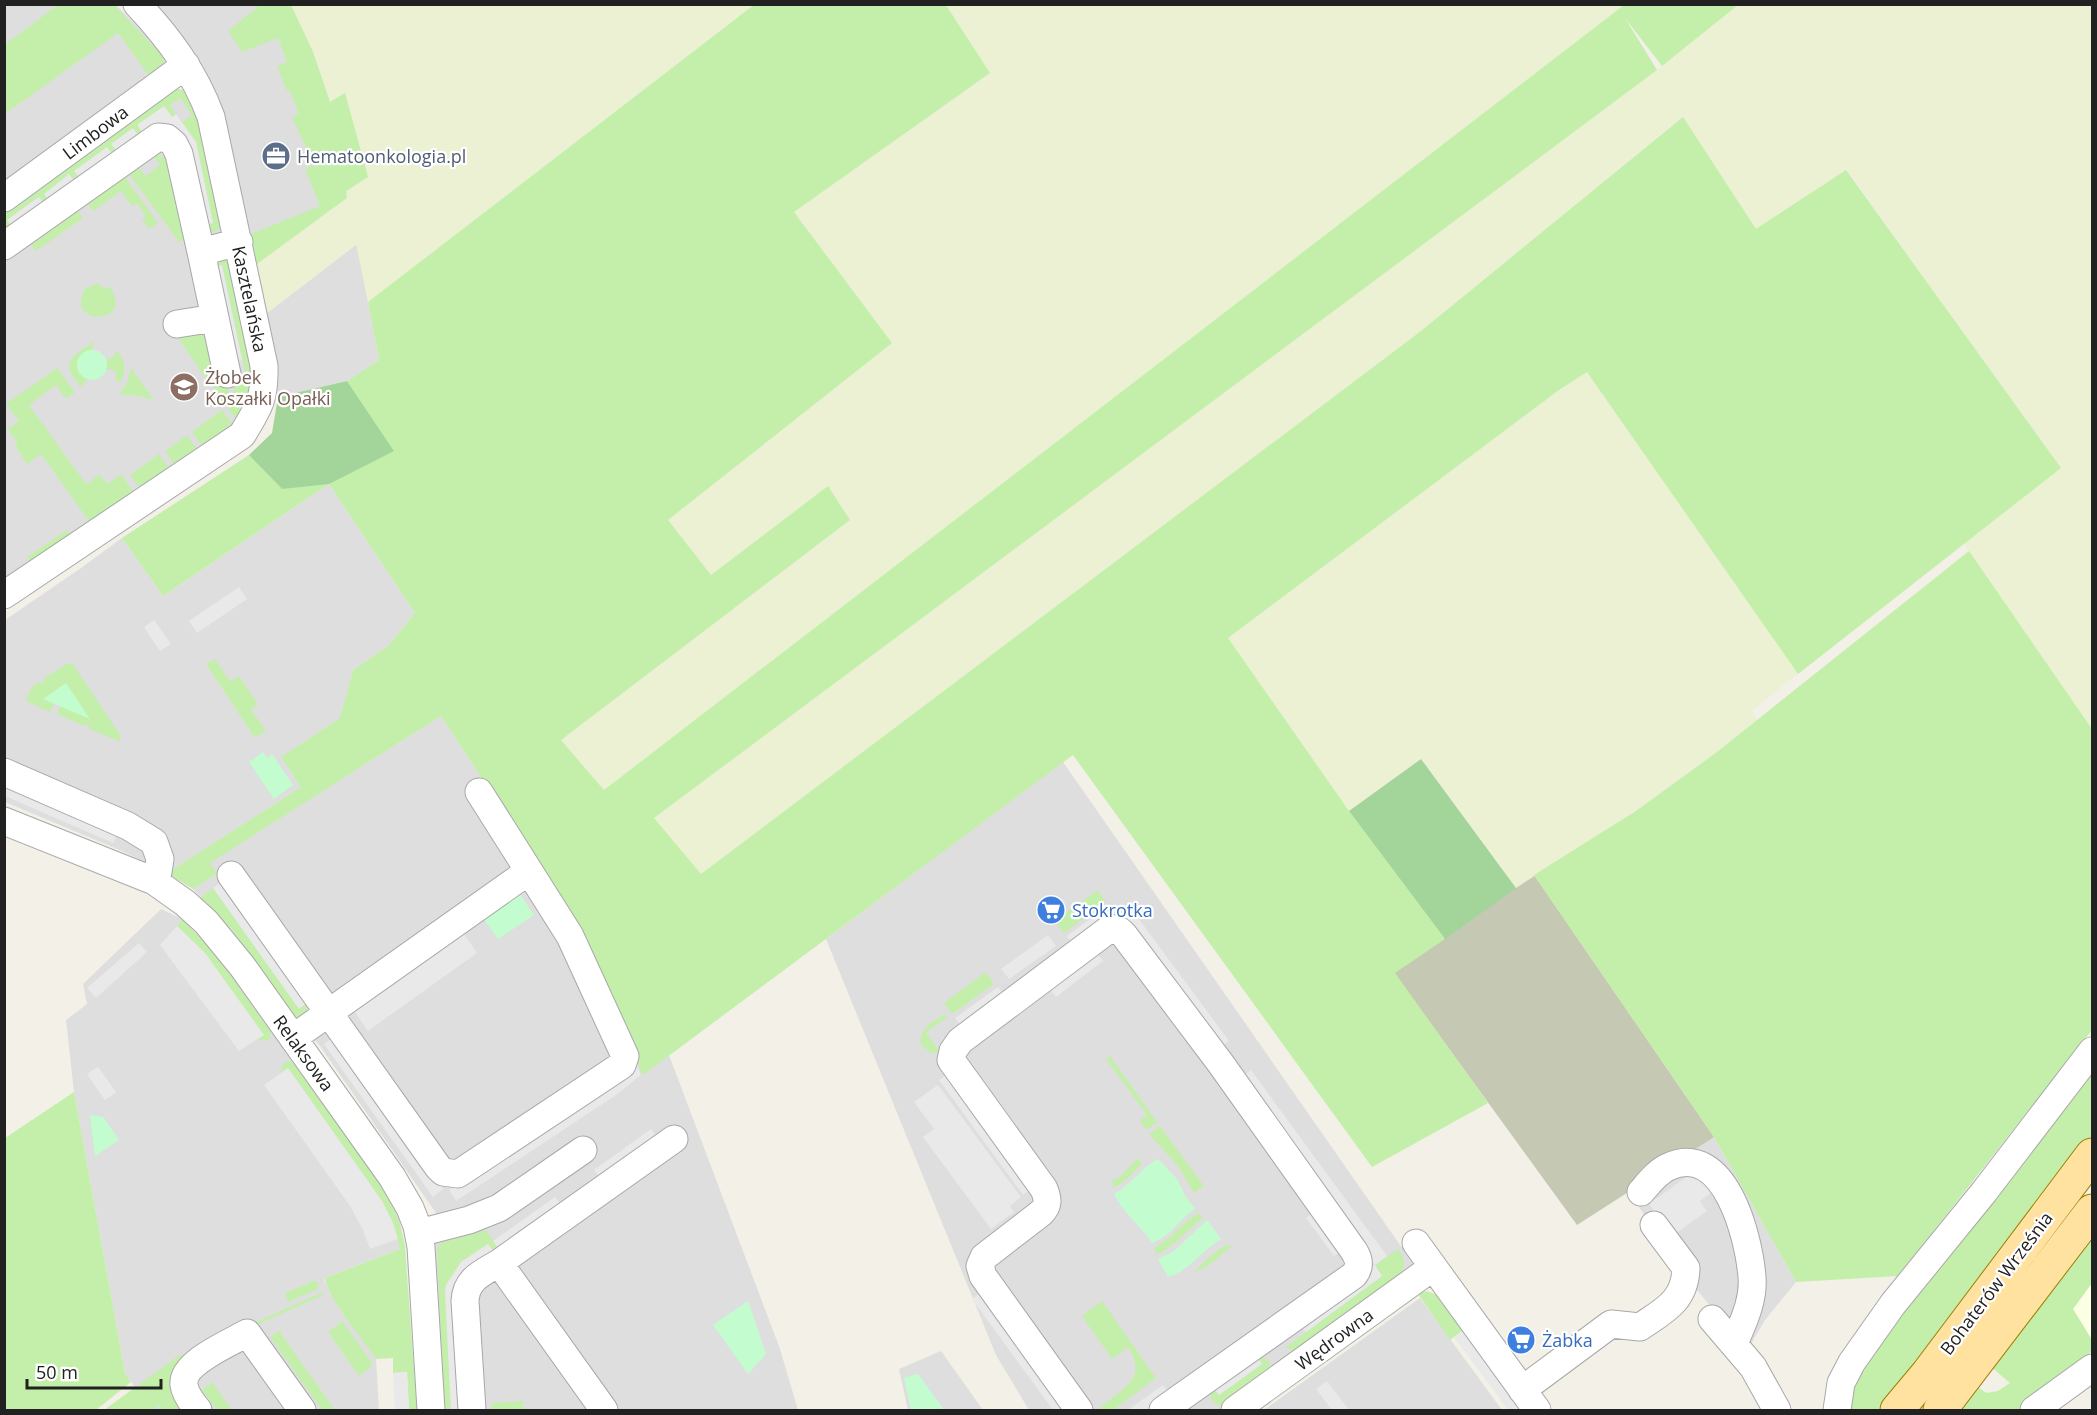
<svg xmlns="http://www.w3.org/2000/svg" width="2097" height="1415" font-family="'Open Sans',sans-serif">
	<rect width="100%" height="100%" fill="#f2f0e7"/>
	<path fill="#dfdede" d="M5,5H116L164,53L166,59L164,65L5,182Z
		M152,5H291L313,52L330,102L345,93L368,177L257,264L219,101Z
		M177,89L184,90L201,126L251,367L250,387L233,425L4,581V213Z
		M357,244L379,360L347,381L278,397L276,362L266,314Z
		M329,484L415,613L388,646L353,670L341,718L282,757L302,787L167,873L122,851L5,802V620L81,568L122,538L163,596Z
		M441,716L577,924L669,1055L780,1349L798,1410H441L433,1247L436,1213L320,1046L295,1017L232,930L193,889L216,874L209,863Z
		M1063,762L1414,1265L1223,1410H1029L996,1355L826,939Z
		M161,909L182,919L214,952L295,1065L399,1218L405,1247L325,1278L324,1280L330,1293L376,1359L379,1410H151L125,1373L74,1092L66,1020L87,1004L83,984Z
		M1714,1137L1796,1282L1765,1320L1747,1351L1680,1269L1625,1186Z
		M1420,1298L1502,1410H1264Z
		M941,1351L983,1410H908L899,1369Z"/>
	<path fill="#fbffe3" d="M2092,1283V1340L2073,1309Z"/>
	<path fill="#c5c8b2" d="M1534,875L1714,1137L1577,1225L1394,973Z"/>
	<path fill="#ebf1d2" d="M291,5H753L368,302L356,244L266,314L257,264L347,198L346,191L368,177L345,93L330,102L313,52Z
		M946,5H1624L604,790L561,740L850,520L827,487L711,575L667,520L892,343L794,212L990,73Z
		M1738,5H2092V729L1964,544L2061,468L1847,170L1756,230L1682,117L1421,331L701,874L654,818L1657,70Z
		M1587,371L1798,674L1751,711L1757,720L1717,752L1636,811L1516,888L1421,759L1349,811L1228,638L1559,390Z"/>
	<path fill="#c3efaa" d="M755,4L946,5L990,73L794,212L892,343L668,520L711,575L828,486L850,520L561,740L604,790L1624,5H1738L1662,66L1625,18L1657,70L654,818L701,874L1421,331L1683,117L1756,229L1846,170L2061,468L1798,674L1587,372L1559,390L1228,638L1349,811L1445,939L1395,973L1488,1103L1372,1167L1073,755L643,1075L577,924L441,716L210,863L217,874L193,889L167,873L301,787L281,757L340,718L353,670L388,646L415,613L329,484L163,596L122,538L249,455L282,489L394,451L347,381L379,360L368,302Z
		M58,5H114L162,55L164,59L163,64L149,76L118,33L5,114L4,45Z
		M257,5H291L313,52L330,102L345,93L368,177L346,191L347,198L257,264L251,234L320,206L305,169L314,165L292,117L299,114L289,90L287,91L277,66L287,62L278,38L242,52L228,31L258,7Z
		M177,89L184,90C204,112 215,195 221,226L220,229L212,232L205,225L213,223L196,142L182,122L192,115L180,98L170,105L176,114L172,117L164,106L145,136L141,139L133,129L119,155L115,158L107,148L75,171L82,181L77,185L70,175L51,204L46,208L38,197L7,220L15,231L11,234L5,225V213Z
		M156,154L164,157L167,161L184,240L179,242L129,174L139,167L146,176L160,165L154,156Z
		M125,177L158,223L149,229L142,219L146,216L137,203L132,206L121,191L93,211L88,204Z
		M78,211L83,218L36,251L31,245Z
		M227,258L251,367L250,371L245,372L222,265L214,266L215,260Z
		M97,283L104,288L109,287C138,324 63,328 85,289Z
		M201,331L206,335L216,378L207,380L174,332Z
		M94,341L85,378L87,379L81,387C58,362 72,357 94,341Z
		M117,350C126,363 127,370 120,383L116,380V372L111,369L106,370L107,360L114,356Z
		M57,368L75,392L66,399L56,385L29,405L86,484L100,475L107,484L121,474L135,494L91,524L41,454L27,464L15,446L18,444L8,429L19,421L6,404Z
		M131,368L154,400L139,396L119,394L127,383Z
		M251,375L247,398L237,421L226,406C235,399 234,390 233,379Z
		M228,380L229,396L221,405L212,392L215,389L211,384Z
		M222,410L233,425L204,449L192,432Z
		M187,435L199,452L176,467L165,451Z
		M159,454L171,471L141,490L130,475Z
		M67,530L71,536L31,563L27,557Z
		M1969,551L2092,729V1030L1898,1276L1796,1282L1714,1137L1534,875L1636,811L1717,752Z
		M215,659L230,681L239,676L258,704L251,709L266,731L255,738L206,664Z
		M68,663L73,664L121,736L119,741L89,729V726L85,724L84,726L57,714L61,706L89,718L44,699L54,703L50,712L26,701L31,688L39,682L41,684L44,681L43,679Z
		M213,888L299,1008L305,1004L307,1010L300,1017H295L232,930L200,898Z
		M1098,890L1106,902L1064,933L1055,921Z
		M182,919L214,952L271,1032L269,1040L263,1041L257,1039L263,1035L205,953L177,926Z
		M986,972L994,984L952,1014L944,1003Z
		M944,1014L947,1017L926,1033L940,1052L931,1053L921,1045C918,1029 933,1022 944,1014Z
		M1110,1056L1157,1122L1146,1130L1140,1120L1147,1115L1106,1059Z
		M289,1061L295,1065L387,1194C396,1211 402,1228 405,1247L417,1410H409L407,1372L393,1373V1358L376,1359C364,1341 326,1296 325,1278L400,1249L393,1223L382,1201L288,1068L281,1073L283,1064Z
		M2092,1063V1139L1930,1350L1986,1393L1998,1391L2010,1383L1990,1366L2092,1228V1283L2073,1309L2092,1340V1351L2031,1398L2020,1410H1845L1852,1378Z
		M74,1092L125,1373L131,1382L96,1410H5V1138Z
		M1160,1126L1204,1186L1194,1193L1178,1166L1149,1134Z
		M1138,1158L1142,1164L1125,1181L1113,1188L1112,1181L1121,1176Z
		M1198,1213L1203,1218C1187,1230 1175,1246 1157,1255L1154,1248C1173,1238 1181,1223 1198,1213Z
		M486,1230L501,1252L496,1255L488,1244L461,1262L448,1340L451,1409L464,1410H444L437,1252L438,1246L443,1242Z
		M1226,1245L1232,1246L1208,1266L1193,1273L1211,1255Z
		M1398,1249C1405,1258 1406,1265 1400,1275L1293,1352L1286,1347L1382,1276L1375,1265Z
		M314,1281L318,1282V1289L288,1302L285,1293Z
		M1426,1291L1438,1295L1468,1326L1450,1340L1418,1294Z
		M321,1293L324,1294L323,1295L250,1328L191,1358L186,1404L178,1410H163L159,1406L152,1410H104L177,1357Z
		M1102,1301L1156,1378L1113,1410H1098C1116,1391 1151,1381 1128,1347L1112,1359L1082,1316Z
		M342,1321L372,1363V1366L359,1376L328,1332Z
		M281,1330L283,1332L281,1334L335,1410H322L270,1337Z
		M1263,1357L1269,1361L1270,1369L1219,1406L1212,1400L1210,1395L1214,1389L1219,1395L1262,1364L1257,1358Z
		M212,1382L232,1410H217L202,1390Z
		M523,1401L524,1403L522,1405L526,1410H492V1403Z"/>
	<path fill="#a3d499" d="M347,381L394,451L329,484L282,489L249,455L272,433L278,397Z
		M1421,759L1516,888L1445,939L1349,811Z"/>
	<path fill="#c3fdcf" d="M77 365a15 15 0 1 1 30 0a15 15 0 1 1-30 0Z
		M66,683L90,719L43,699Z
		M263,752L267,758L272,754L293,785L274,799L249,762Z
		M516,889L534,915L498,939L480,914Z
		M90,1115L103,1117L119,1140L95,1156Z
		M1158,1159L1177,1179L1186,1197L1195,1209C1179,1219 1171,1237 1152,1243C1141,1225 1123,1214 1114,1194C1132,1185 1141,1167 1158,1159Z
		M1207,1220L1221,1239C1202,1250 1191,1270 1168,1277L1158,1259L1174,1251Z
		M748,1301L766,1354L748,1374L713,1325Z
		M918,1374L944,1410H911L904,1378Z"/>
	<path fill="#e9e9e9" d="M164,106L172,117L176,114L196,142L213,223L186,230L172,159L160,149L5,257L4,225L10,233L14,230L7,220L39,197L46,207L51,204L44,194L69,174L77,185L82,181L74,171L107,147L115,158L119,154L111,144L133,128L141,139L145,136L137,125Z
		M222,265L242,360L229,363L208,268Z
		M239,587L247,599L197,633L189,621Z
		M154,620L171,644L160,651L144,627Z
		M5,763L125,817L113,843L5,796Z
		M224,880L310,1000L299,1009L213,888Z
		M1130,907L1229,1041L1218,1049L1119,915Z
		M1103,909L1111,919L1074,946L1067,936Z
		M177,926L205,953L264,1035L239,1051L160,945Z
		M460,928L477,953L368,1031L350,1005Z
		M1048,935L1056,946L1009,979L1001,969Z
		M139,943L147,952L96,998L87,988Z
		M1095,950L1103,961L1056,997L1047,986Z
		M998,987L1005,997L963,1029L955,1018Z
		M335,1036L443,1189L433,1197L324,1044Z
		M636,1064L641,1075L616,1095L456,1201L449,1190Z
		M98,1067L116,1092L105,1100L87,1074Z
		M288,1068L382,1201L393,1223L398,1239L370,1249L363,1230L350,1206L264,1085Z
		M1251,1070L1387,1256L1375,1265L1382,1276L1306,1332L1297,1320L1375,1265L1239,1079Z
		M952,1071L1036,1185L1023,1195L939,1080Z
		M938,1085L1021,1197L1010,1206L1014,1212L991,1229L923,1137L934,1129L914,1102Z
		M651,1129L659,1140L602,1180L594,1170Z
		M1695,1171L1711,1193L1700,1201L1707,1211L1672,1236L1649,1204Z
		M555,1197L563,1208L501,1252L493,1241Z
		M1318,1210L1346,1248L1334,1256L1306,1218Z
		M488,1244L495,1253L467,1271L464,1409L451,1410L445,1292L446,1285L461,1262Z
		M984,1290L1072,1410H1053L972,1299Z
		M1465,1329L1525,1410H1508L1454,1337Z
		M1254,1353L1262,1364L1219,1395L1211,1384Z
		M407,1372L409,1410H395L393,1373Z
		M1327,1381L1349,1410H1332L1316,1389Z
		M1163,1385L1171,1396L1151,1410H1128Z"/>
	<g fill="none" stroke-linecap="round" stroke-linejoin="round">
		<g stroke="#a8a8a8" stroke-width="29">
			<path id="minor" d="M4,198L186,65
				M4,246L158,137L167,138L174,144L179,154L201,252L239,242
				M201,252L227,374
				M177,324L215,318
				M4,595L242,435C259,407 265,399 264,366L211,117C195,73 169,38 137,4
				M4,772L128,826L154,842L160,859L158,872L154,881
				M4,821L154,881L185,903L206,922L242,966L392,1177L410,1208L417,1226L421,1247L431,1410
				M231,875L438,1167L443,1172L458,1174L622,1065L625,1056L570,936L529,871
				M293,1038L529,871L479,792
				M1641,1192C1648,1184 1657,1172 1668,1167C1725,1140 1749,1238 1752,1277C1754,1301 1743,1322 1734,1344
				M419,1233L469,1220L499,1208L583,1150
				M1416,1243L1537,1410
				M499,1263L604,1410
				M1712,1319L1753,1367L1777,1410
				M1522,1390L1611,1324L1640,1327C1665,1310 1685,1301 1686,1268L1654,1225
				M198,1410C193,1404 185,1393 184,1385C181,1363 230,1343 247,1333L302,1410
				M472,1410L465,1301C466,1279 482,1273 499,1263L674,1139
				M1079,1410L983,1276L980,1266L984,1257L1041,1213C1049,1205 1048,1199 1044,1189L951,1060L953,1051L960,1041L1108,930C1116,927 1119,930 1124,935L1221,1064L1354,1251C1359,1259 1361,1266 1354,1275L1163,1410
				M1235,1410L1433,1267
				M1837,1410L1841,1383L1852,1362L1893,1304L1984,1192L2092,1051
				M2034,1410L2092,1368"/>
		</g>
		<g stroke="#9e7e00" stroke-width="35">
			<path id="major" d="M1897,1410L1928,1373L2092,1155
				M1940,1410L2092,1211"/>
		</g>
		<use href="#minor" stroke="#fff" stroke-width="27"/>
		<use href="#major" stroke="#ffe29f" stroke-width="33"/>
	</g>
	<defs>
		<g id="office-disc" transform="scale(1.5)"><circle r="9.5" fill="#5c6f8a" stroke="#fff"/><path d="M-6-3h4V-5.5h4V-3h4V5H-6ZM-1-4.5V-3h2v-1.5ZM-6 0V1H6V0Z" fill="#fff"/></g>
		<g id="school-disc" transform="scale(1.5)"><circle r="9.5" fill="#8d6e63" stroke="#fff"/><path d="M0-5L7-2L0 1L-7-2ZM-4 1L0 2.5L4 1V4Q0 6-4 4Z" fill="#fff"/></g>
		<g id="supermarket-disc" transform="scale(1.5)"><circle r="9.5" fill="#3f7fe0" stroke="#fff"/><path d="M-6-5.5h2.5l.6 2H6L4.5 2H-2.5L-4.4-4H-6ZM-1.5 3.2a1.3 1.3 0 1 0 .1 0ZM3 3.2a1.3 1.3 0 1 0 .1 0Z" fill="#fff"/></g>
	</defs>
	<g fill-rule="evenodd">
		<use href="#office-disc" x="276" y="156"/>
		<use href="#school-disc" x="184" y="387"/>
		<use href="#supermarket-disc" x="1051" y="910"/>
		<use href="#supermarket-disc" x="1521" y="1340"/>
	</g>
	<g text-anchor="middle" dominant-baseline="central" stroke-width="4.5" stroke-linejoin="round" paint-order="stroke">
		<g font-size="18" fill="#212121" stroke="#fff">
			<text transform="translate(95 132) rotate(-37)">Limbowa</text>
			<text transform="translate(250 299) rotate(78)">Kasztelańska</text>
			<text transform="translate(304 1053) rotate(54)">Relaksowa</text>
			<text transform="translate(1996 1283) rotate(-53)">Bohaterów Września</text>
			<text transform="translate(1334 1339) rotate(-36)">Wędrowna</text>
		</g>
		<g font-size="18" fill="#4e5e75" stroke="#fff" text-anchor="start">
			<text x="297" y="156">Hematoonkologia.pl</text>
		</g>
		<g font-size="18" fill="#785e54" stroke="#fff" text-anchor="start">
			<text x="205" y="377">Żłobek<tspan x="205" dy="21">Koszałki Opałki</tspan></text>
		</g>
		<g font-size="18" fill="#366cbe" stroke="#fff" text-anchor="start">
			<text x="1072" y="910">Stokrotka</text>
			<text x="1542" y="1340">Żabka</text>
		</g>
	</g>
	<rect width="2097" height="1415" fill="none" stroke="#212121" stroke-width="12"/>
	<path d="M27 1379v9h134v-9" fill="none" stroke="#212121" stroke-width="3"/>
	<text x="36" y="1379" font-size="18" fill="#212121" stroke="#ffffff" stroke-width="4.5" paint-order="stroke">50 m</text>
</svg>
